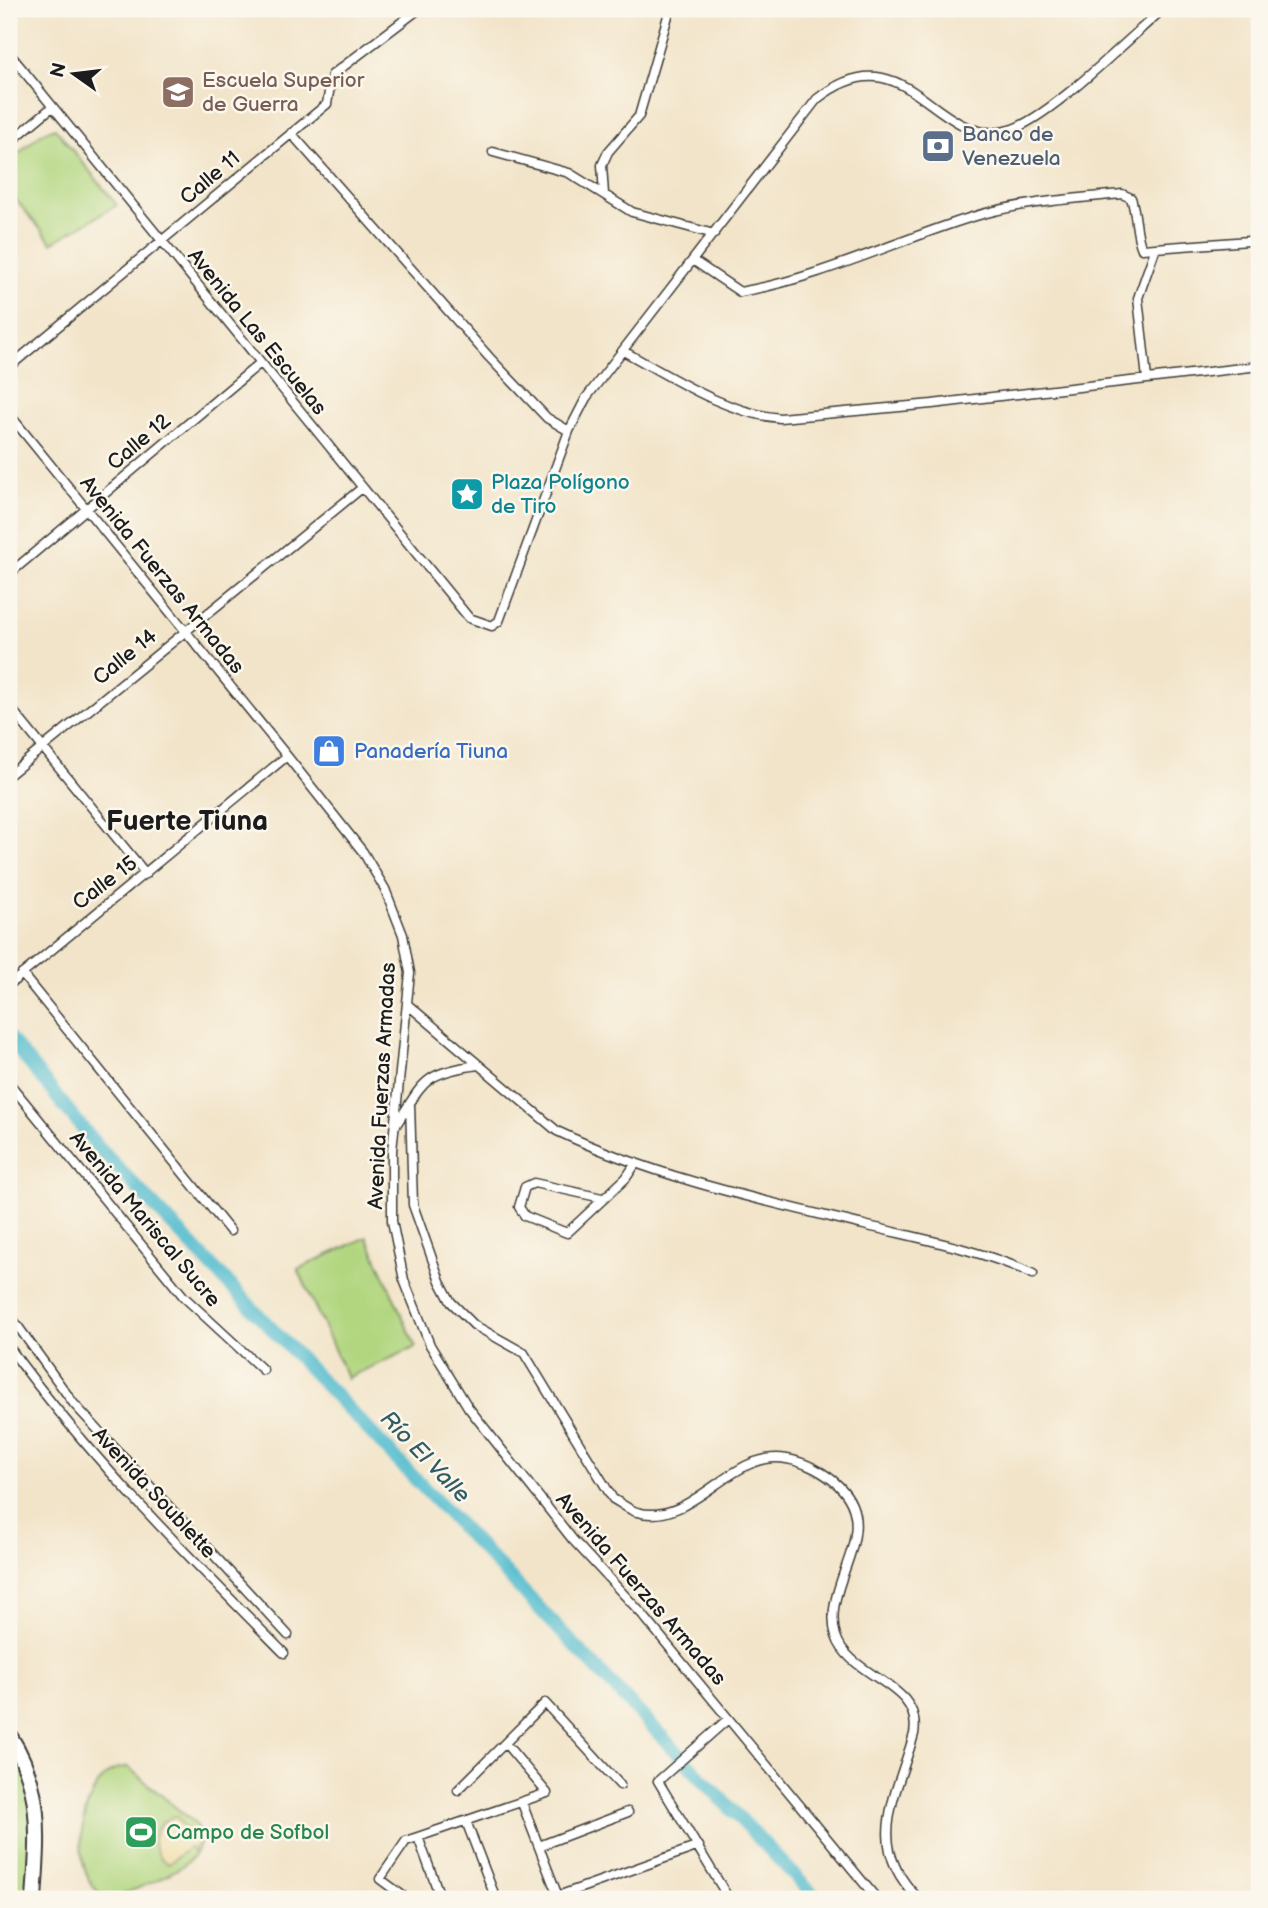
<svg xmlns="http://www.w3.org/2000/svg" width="1268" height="1908" font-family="'Balsamiq Sans',sans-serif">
	<rect width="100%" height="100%" fill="#fbf7ec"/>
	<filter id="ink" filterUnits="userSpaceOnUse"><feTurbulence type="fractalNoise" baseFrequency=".0143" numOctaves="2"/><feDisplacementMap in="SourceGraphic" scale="14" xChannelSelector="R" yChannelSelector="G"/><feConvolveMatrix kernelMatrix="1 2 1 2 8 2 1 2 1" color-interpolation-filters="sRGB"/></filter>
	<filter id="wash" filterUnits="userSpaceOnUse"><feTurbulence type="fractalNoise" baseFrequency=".00686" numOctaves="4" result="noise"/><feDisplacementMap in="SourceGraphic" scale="28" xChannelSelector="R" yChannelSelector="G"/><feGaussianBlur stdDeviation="1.57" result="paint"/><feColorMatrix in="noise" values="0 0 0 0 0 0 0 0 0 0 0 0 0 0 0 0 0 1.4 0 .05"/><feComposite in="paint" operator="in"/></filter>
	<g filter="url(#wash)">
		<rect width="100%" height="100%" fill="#f2e4c9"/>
		<path fill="#b1d67f" stroke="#66794e" stroke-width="2" d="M55,128L117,205L52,243L9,192V161L42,133Z
			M367,1237L416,1347L347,1378L298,1269Z
			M9,1735L29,1772L34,1899H9Z
			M128,1767L194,1823C224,1861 142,1885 117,1897H106C63,1877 80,1766 128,1767Z"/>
		<path fill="#eeda9e" stroke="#857b5d" stroke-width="2" d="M176,1816L192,1839L197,1831L198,1844L194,1848V1855L190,1847L168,1864C146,1850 151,1822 176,1816Z"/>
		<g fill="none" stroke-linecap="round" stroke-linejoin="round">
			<path stroke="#51bbce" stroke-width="14" d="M9,1038L97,1146L817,1899"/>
		</g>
	</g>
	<g filter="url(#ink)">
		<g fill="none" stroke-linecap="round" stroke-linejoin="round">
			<g stroke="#3c3a36" stroke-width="11">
				<path id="minor" d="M576,10V9
					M9,53L469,618L492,626L499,621L569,431L586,398L817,99C908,28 935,151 1009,130C1048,120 1129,38 1163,9
					M291,133L489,357L547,418L569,431
					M9,143L51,108
					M493,152L569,173L632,212L714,234
					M604,194L602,165L608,152L639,116L670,9
					M694,261L740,292C820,278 893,242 969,218C1019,202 1071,199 1122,194L1131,198C1137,215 1135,233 1142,249L1249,241
					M625,352C673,378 725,413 780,418L932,404L1259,366
					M9,367L327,104L332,75L419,9
					M1147,379L1138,298L1155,250
					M9,414L287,756L363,852L385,889L403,935L410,973L392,1151V1221L404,1280L430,1345L468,1407L573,1540L642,1614L877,1899
					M9,574L259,364
					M9,706L146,874
					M9,775L362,488
					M22,974L230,1231
					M9,985L287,756
					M407,1004L557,1131C654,1177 760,1200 864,1225C921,1239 979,1249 1033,1274
					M9,1083L184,1297L263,1370
					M410,1103L413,1205L440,1281L451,1302L474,1325L524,1353L613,1499C621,1503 629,1510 637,1512C693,1528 731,1448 787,1459C805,1462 826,1473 839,1486C885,1532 820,1584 836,1636C849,1678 923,1683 914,1734C897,1796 863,1845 919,1899
					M396,1125C424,1082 422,1073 478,1065
					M602,1198L534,1183L525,1187L519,1207L525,1216L567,1233L626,1178L636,1163
					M9,1314L74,1404L288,1635
					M9,1347C90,1459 187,1555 284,1653
					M728,1719L658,1781L729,1899
					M458,1790L545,1703L620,1785
					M522,1803L559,1899
					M466,1821L496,1899
					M418,1837L441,1899
					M539,1846L628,1812
					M558,1896L699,1846
					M407,1899L380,1879L406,1841L547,1793L505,1743"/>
			</g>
			<g stroke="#3c3a36" stroke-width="18">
				<path id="motorway" d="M9,1735C44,1789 38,1838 34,1899"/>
			</g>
			<use href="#minor" stroke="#fff" stroke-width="8"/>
			<use href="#motorway" stroke="#fff" stroke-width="14"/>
		</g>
	</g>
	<defs>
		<g id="school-square" transform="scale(1.75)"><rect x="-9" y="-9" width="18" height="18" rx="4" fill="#8d6e63" stroke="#fbf7ec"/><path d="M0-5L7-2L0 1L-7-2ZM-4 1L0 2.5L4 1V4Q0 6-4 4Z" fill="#fff"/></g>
		<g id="bank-square" transform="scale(1.75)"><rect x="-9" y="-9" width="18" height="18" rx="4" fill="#5c6f8a" stroke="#fbf7ec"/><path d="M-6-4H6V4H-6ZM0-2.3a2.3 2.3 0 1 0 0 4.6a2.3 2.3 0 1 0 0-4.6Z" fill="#fff"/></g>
		<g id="sight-square" transform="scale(1.75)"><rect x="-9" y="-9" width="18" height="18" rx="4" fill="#0f9aa8" stroke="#fbf7ec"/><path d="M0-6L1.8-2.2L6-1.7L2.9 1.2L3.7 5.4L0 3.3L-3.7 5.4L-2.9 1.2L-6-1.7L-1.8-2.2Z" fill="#fff"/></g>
		<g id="shop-square" transform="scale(1.75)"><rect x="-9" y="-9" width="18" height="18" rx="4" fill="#3f7fe0" stroke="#fbf7ec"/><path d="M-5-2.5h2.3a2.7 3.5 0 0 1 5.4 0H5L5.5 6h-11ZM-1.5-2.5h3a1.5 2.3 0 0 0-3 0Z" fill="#fff"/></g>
		<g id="stadium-square" transform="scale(1.75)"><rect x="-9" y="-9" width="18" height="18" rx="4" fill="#2e9e5b" stroke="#fbf7ec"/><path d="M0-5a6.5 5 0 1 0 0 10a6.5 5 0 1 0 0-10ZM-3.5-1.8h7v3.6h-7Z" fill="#fff"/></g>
	</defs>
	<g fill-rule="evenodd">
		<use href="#school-square" x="178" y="92"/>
		<use href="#bank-square" x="938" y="146"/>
		<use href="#sight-square" x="467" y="494"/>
		<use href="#shop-square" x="329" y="751"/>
		<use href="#stadium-square" x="141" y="1832"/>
	</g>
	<g text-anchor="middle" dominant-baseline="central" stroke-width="5" stroke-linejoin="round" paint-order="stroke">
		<g font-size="21" fill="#785e54" stroke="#fbf7ec" text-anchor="start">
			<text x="202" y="80">Escuela Superior<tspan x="202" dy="24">de Guerra</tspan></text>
		</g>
		<g font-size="21" fill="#4e5e75" stroke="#fbf7ec" text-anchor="start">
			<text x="962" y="134">Banco de<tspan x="962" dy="24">Venezuela</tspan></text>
		</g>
		<g font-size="21" fill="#1c1c1c" stroke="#fbf7ec">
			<text transform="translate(210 178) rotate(-40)">Calle 11</text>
			<text transform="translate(257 332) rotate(51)">Avenida Las Escuelas</text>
			<text transform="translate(139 442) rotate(-40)">Calle 12</text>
			<text transform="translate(162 575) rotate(51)">Avenida Fuerzas Armadas</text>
			<text transform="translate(125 657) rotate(-39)">Calle 14</text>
			<text transform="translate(105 883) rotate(-37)">Calle 15</text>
			<text transform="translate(382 1086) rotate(-87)">Avenida Fuerzas Armadas</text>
			<text transform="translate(145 1219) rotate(50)">Avenida Mariscal Sucre</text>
			<text transform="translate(154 1493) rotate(47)">Avenida Soublette</text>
			<text transform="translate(641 1589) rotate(49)">Avenida Fuerzas Armadas</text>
		</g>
		<g font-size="21" fill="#0d838f" stroke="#fbf7ec" text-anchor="start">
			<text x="491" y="482">Plaza Polígono<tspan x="491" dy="24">de Tiro</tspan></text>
		</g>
		<g font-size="21" fill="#366cbe" stroke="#fbf7ec" text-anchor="start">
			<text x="354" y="751">Panadería Tiuna</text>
		</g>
		<g font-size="21" fill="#27864d" stroke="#fbf7ec" text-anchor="start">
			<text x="166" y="1832">Campo de Sofbol</text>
		</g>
		<g font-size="23" font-style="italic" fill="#315c63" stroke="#fbf7ec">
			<text transform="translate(425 1457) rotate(46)">Río El Valle</text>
		</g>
		<g font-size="28" font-weight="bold" fill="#1c1c1c" stroke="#fbf7ec">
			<text x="187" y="821">Fuerte Tiuna</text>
		</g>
	</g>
	<rect width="1268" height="1908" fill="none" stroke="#fbf7ec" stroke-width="35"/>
	<g transform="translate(74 74) rotate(284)" stroke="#fbf7ec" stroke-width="5" paint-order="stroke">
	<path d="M0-5L12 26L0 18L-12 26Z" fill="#1c1c1c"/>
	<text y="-10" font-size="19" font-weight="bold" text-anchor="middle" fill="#1c1c1c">N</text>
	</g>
</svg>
